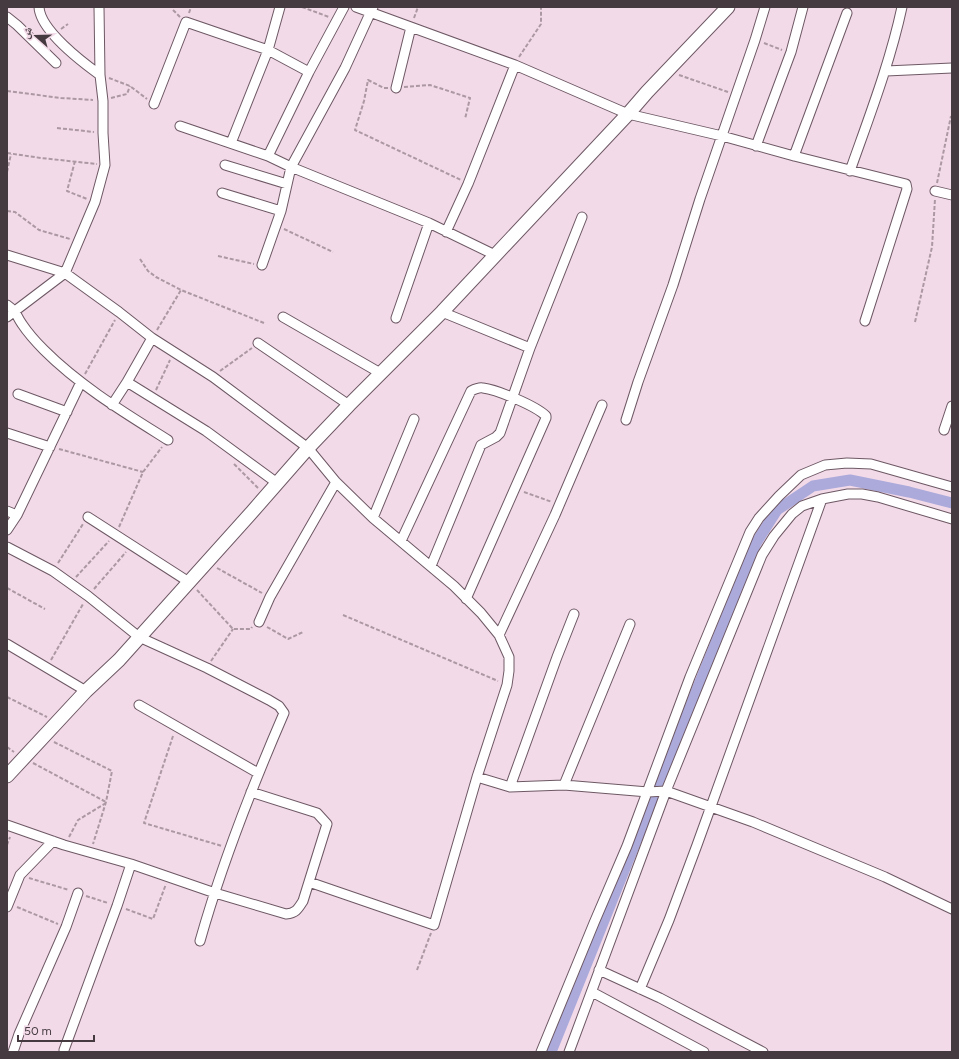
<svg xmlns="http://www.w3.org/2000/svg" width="959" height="1059" font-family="Figtree,'Noto Naskh Arabic',sans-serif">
	<rect width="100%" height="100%" fill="#f3dae8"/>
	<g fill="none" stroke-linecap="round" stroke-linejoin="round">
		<path stroke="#abaadb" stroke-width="11" d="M551,1052L756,543L777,510L813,486L850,480L909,492L952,503"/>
		<g stroke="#6d5864" stroke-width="11">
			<path id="street" d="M39,7C40,30 82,62 100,75
				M356,7L515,65L628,114L722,136L794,156L906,184L907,189L865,321
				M7,17L17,25L56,63
				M886,71L952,68
				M396,88L411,27
				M154,104L186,22L268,50L309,72
				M180,126L268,156L291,167L429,223L495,255
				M231,143L268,50L280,7
				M756,146L791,52L803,7
				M268,156L309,72L344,7
				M794,156L847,13
				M225,165L287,184
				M850,171C869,117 890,63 902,7
				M935,191L952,195
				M222,193L281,211
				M446,232L468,184L515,65
				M7,255L65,273L119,312L152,338L213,377L308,448L336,482L373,518L454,586L481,613L499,635L509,657V671L507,685L477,777L434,925L309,882
				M262,265L281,211L291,167L345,68L373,7
				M7,305C18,313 15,314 22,324C28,333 36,342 44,350C80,386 125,413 168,440
				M442,312L530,348
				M7,317L65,273L95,202L105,165L103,133V101L100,75L99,7
				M283,317L382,374
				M396,318L429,223
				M258,343L349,405
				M127,382L206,431L277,483
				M18,394L67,412
				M112,405L127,382L152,338
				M626,420L638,382L673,285L700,199L755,40L765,7
				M944,430L952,406
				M7,433L50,447
				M7,511L17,515
				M88,517L189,582
				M373,518L414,419
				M7,530L17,515L81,382
				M401,541L471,391C475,389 479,387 483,388C498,390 536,406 546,416V418L466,599
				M7,547L53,571L88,596L139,637L207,668L269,700L279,706L284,713C252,787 222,863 200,941
				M431,566L481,445L496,437L500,433L530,348L582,217
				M259,622L270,597L336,482
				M499,635L555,515L602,405
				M7,644L86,691
				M139,705L258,773
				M477,777L510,787L564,785L648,792L666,791L753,822L885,877L952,909
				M564,785L630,624
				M510,787L557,657L574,614
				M7,825L64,845L131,864L215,893L286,914C296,913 298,909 303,901L327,824L317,813L251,792
				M7,907L20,875L53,841
				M599,970L660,998L763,1052
				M640,989L669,920L697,845L822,499
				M592,992L704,1052
				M64,1050L117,906L131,864
				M13,1052L19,1034L66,927L78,893
				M541,1052L594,923L627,846L690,677L750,532L759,518L779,496L801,475L825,465L847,463L871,464L952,487
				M569,1052L666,791L762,555L774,536L792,514L802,506L822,499L848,494H862L878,497L952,519"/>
		</g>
		<g stroke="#6d5864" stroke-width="15">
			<path id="secondary" d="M7,776L86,691L119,660L252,512L308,448L349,405L442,312L628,114L647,92L728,7"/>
		</g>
		<path stroke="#ab98a2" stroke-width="2" stroke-dasharray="4 2" stroke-linecap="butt" d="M302,7L329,17
			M173,10L180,17
			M189,13L191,7
			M414,18L418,7
			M61,29L68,24
			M764,43L782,50
			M519,57L541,24V7
			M679,75L728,92
			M109,78L130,86L147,99
			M404,87L430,85L470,98L465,119
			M388,88H384L368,80L364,101L355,130L461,180
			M7,91L61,98L93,100
			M111,98L127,94L130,86
			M57,128L94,132
			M7,153L41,158L97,164
			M75,161L67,191L87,199
			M7,172L11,154
			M937,183L951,116
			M7,211L15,212L39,230L70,239
			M284,229L333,252
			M218,256L254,264
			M140,259L148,271L156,277L181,290L264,323
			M915,322L932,247L935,199
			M157,330L181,290
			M220,371L252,348
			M85,374L115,320
			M156,390L170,360
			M59,449L143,472
			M234,464L258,488
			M524,492L552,502
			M119,527L143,472L162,447
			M58,563L83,524
			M217,568L262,593
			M76,577L109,541
			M7,588L45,609
			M94,589L126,552
			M197,590L233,629H251L252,627
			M343,615L498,681
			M267,627L288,639L303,632
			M51,660L83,604
			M211,661L233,629
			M7,697L47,717
			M173,736L144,823L222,846
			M54,742L112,771L106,802L93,844
			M7,747L14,752
			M33,763L106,802
			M69,837L78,820L106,803
			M7,845L10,837
			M29,878L69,890
			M86,896L108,903
			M17,907L58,924
			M126,909L153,919L166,884
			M417,970L431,933"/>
		<use href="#street" stroke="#fff" stroke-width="9"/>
		<use href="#secondary" stroke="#fff" stroke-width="13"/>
	</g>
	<rect width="959" height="1059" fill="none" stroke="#443a3f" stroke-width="16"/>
	<g transform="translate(36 36) rotate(290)" stroke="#f3dae8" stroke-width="3" paint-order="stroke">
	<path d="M0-3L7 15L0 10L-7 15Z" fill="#443a3f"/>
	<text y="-6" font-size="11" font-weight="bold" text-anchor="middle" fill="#443a3f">ش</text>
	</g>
	<path d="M18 1035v6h76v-6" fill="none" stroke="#443a3f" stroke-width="2"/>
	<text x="24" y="1035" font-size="12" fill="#443a3f" stroke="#f3dae8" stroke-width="3" paint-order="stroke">50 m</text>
</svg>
